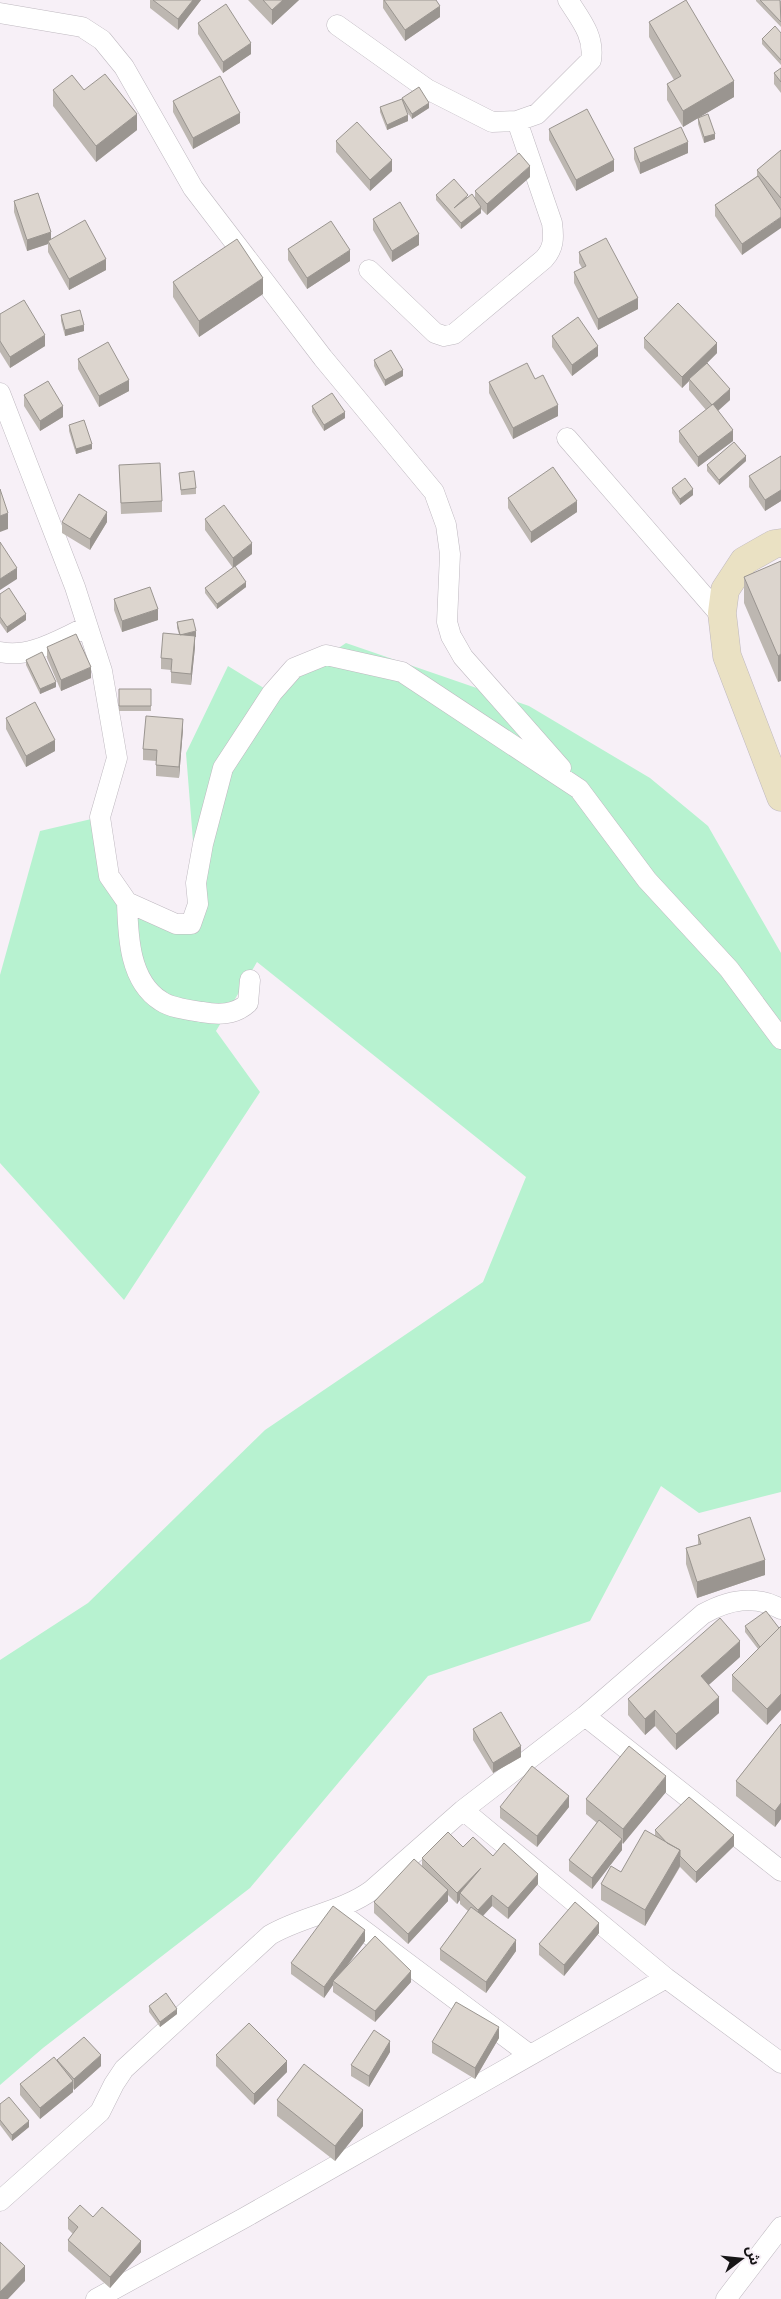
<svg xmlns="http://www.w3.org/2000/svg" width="781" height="2299" font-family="Merriweather,'Noto Sans Arabic',serif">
	<rect width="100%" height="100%" fill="#f7f0f7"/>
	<path fill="#b7f2d0" d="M346,643L529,706L650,778L708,826L781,953V1492L699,1513L661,1486L590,1621L428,1676L250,1888L43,2048L0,2085V1660L88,1603L265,1430L483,1282L526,1177L257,962L216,1031L260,1092L124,1300L0,1163V975L40,831L100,817L109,876L176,924L198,904L186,753L228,666L272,693Z"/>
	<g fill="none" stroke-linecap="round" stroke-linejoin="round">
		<g stroke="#bfb9c0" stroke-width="21">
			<path id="minor" d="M0,13L82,27L102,40L124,67L193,188L323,358L434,492L446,525L450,554L447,622L451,636L463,657L561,768
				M337,25L427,89L492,122L517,121L537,114L591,60C595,36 580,19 568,0
				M369,270L435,333L444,336L454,334L544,259C554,248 554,238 552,223L517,121
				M0,393L75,587L102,671L117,758L100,817L109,876L127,902L176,924H191L198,904L196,883L203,844L223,768L272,693L294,668L326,655L402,672L579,789L647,880L729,969L781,1039
				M567,438L723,618
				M0,652C30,659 61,638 87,627
				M127,902C128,935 129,981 161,1001C171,1008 189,1010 202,1012C219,1015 235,1015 248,1003L250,980
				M585,1716L781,1871
				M463,1810L666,1978L781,2063
				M343,1915L530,2055
				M0,2201L100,2112L114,2084L124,2069L270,1935C302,1916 342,1912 372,1890L463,1810L585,1716L703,1614C728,1600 754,1594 781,1609
				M96,2299L244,2218L666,1978
				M726,2299L781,2227"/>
		</g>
		<g stroke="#bfb9c0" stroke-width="29">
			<path id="secondary" d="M781,543L774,544L744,561L725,590L722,613L727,656L781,797"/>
		</g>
		<use href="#minor" stroke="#fff" stroke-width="20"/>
		<use href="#secondary" stroke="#eae1c3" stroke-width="28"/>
	</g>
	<path fill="#bdb7b1" d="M150,0H201L178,30L150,8Z
		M248,0H299L272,25Z
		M383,0H436L440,17L405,41L383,8Z
		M756,0L781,1V27L756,1Z
		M649,22L734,97L699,117L715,139L704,143L698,124V118L683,127L667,100V84L674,80L649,37Z
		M198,23L251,54L223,73L198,34Z
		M781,33V65L762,44V39Z
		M781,68V93L774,84V73Z
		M53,90H84L137,130L96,162L53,106Z
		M402,98L429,108L412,119L406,110L408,121L387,130L380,112V107L402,100Z
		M173,101L240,123L193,149L173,112Z
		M549,129L614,171L576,191L549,140Z
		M336,141L392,171L370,191L336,152Z
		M634,148L688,153L640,174L634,159Z
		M781,150V209L742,255L715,216V205L757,176V170Z
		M530,177L487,215L481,209V213L461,229L436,200V195L468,197L475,199V191Z
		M14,201L51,239L106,270L69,290L48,252V244L27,251L14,212Z
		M373,219L419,245L392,262L373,230Z
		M288,249L350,261L307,289L288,260Z
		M579,252L638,309L598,330L574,283V272L582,268L579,263Z
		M173,282L263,294L199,337L173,297Z
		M0,314L45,346L10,368L0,352Z
		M61,315L84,331L65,336L61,321Z
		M552,336L598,356L572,376L552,347Z
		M644,338L717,353L707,363L730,400L718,411L733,441L698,467L679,442V431L706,410L689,390V381L682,388L644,348Z
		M78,359L129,391L99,407L78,369Z
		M374,360L403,376L385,386L374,366Z
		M535,379L558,416L513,439L489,393V382Z
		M24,395L63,417L40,431L24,406Z
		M312,406L345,418L324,431L312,412Z
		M69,425L92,449L76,454L69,431Z
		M781,456V501L765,511L749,487V476Z
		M746,461L719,485L707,471V465Z
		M119,465L162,501V512L121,514Z
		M179,473L196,488V494L181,495Z
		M672,488L693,495L680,505L672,493Z
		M508,498L577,512L531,543L508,508Z
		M205,519L252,554L235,567L246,587L217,609L205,593V588L233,568L205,530Z
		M62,522H107L90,550L62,533Z
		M781,561L778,682L744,603V577Z
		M0,594L26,620L7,633L0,623Z
		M114,599L158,620L122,632L114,610Z
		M177,622L196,637H195V647L191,685L171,683V670L161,669V658L179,634L177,628Z
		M47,647L91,678L61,691L47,658Z
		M26,660L56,687L40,694L26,665Z
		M119,689H151V711H119Z
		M6,718L55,751L26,767L6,729Z
		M183,729L179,778L156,776V761L143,760V749Z
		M698,1535L765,1575L697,1598L686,1564V1548L698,1545Z
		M745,1626L779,1628L767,1725L732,1691V1675L758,1649L745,1632Z
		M740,1657L708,1685L719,1713L676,1750L655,1726L645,1735L628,1715V1699Z
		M781,1724V1819L775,1827L736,1796V1781Z
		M473,1729L521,1757L493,1773L473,1740Z
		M666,1792L622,1844V1850L592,1889L569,1871V1860L597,1823L586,1814V1799Z
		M500,1807H569L537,1847L500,1818Z
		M655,1830L734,1846L696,1883L680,1867L645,1926L601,1900V1884L621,1872L655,1835Z
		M463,1847L493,1856L538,1884L508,1919L492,1906L483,1916L516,1951L486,1993L440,1960V1949L468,1911L460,1904V1900L457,1904L448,1895V1901L408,1944L374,1913V1902L422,1866V1858Z
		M599,1933L564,1976L539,1955V1944Z
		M365,1941L348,1965L411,1982L375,2022L333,1992V1985L324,1998L291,1974V1963Z
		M149,2006L177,2014L160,2027L149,2012Z
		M499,2038L475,2079L432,2053V2042Z
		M390,2052L369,2087L351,2076V2065Z
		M216,2055L287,2072L254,2105L216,2066Z
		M57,2060L101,2066L74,2090L73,2088V2092L40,2119L20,2095V2084L57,2062Z
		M277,2100L363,2126L335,2161L277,2116Z
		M0,2104L29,2127L12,2141L0,2125Z
		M68,2218L141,2252L110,2288L68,2251V2240L73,2234L68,2229Z"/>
	<path fill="#9a9590" d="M193,0H201L178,30V19Z
		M283,0H299L272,25V10Z
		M440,6V17L405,41V30Z
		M251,43V54L223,73V62Z
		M734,81V97L683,127V111Z
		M429,103V108L412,119V114Z
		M240,113V123L193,149V138Z
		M137,114V130L96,162V146Z
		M408,115V121L387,130V125Z
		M715,134V139L704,143V137Z
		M688,142V153L640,174V163Z
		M392,160V171L370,191V180Z
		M614,160V171L576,191V180Z
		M530,166V177L487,215V204Z
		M481,207V213L461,229V223Z
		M781,217V228L742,255V244Z
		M51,232V243L48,241V244L27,251V240Z
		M419,234V245L392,262V251Z
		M350,250V261L307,289V278Z
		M106,259V270L69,290V279Z
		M263,278V294L199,337V321Z
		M638,298V309L598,330V319Z
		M84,325V331L65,336V330Z
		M45,335V346L10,368V357Z
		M717,343V353L690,380L689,379V381L682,388V377Z
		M598,346V356L572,376V365Z
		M403,370V376L385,386V380Z
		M129,380V391L99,407V396Z
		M730,389V400L712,416V405Z
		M558,405V416L513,439V428Z
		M63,406V417L40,431V421Z
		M345,412V418L324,431V425Z
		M733,430V441L698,467V457Z
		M92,444V449L76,454V449Z
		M746,456V461L719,485V480Z
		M693,489V495L680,505V499Z
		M781,490V501L765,511V500Z
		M577,501V512L531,543V532Z
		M107,512V522L90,550V539Z
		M8,513V529L0,532V516Z
		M252,543V554L233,568V558Z
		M17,568V579L0,590V579Z
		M246,582V587L217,609V604Z
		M158,609V620L122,632V621Z
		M26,614V620L7,633V627Z
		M196,631V637H195V647L191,685V674L181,635Z
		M781,654V681L778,682V656Z
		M91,667V678L61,691V680Z
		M56,682V687L40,694V689Z
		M183,719V729L179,778V767Z
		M55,740V751L26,767V756Z
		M765,1560V1575L697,1598V1582Z
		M740,1641V1657L701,1692V1676Z
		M781,1694V1710L767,1725V1709Z
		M719,1697V1713L676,1750V1734Z
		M655,1710V1726L645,1735V1719Z
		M521,1746V1757L493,1773V1763Z
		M666,1776V1792L623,1844V1829Z
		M569,1796V1807L537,1847V1836Z
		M781,1803V1819L775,1827V1811Z
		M734,1835V1846L696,1883V1872Z
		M622,1839V1850L592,1889V1878Z
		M680,1850V1866L645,1926V1910Z
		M481,1868L460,1893V1900L457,1904V1893Z
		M538,1874V1884L508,1919V1908Z
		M448,1890V1901L408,1944V1934Z
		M492,1895V1906L478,1921V1910Z
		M599,1923V1933L564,1976V1965Z
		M365,1930V1941L335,1982L333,1981V1985L324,1998V1987Z
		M516,1940V1951L486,1993V1982Z
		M411,1971V1982L375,2022V2011Z
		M177,2009V2014L160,2027V2022Z
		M499,2027V2038L475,2079V2068Z
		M390,2041V2052L369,2087V2076Z
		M101,2055V2066L74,2090V2079Z
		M287,2061V2072L254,2105V2094Z
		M73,2081V2092L40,2119V2108Z
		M363,2110V2126L335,2161V2146Z
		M29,2121V2127L12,2141V2135Z
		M141,2241V2252L110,2288V2277Z
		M25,2266V2281L8,2299H0V2292Z"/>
	<path fill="#dcd5ce" stroke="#9a9590" d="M153,0H193L178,19Z
		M263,0H283L272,10Z
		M384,0H436L440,6L405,30Z
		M686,0L734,81L683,111L667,84L681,76L649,22Z
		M760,0H780L781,22Z
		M226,4L251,43L223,62L198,23Z
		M775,26L781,33V60L762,39Z
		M781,68V82L774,73Z
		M105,74L137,114L96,146L53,90L72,75L84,90Z
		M220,76L240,113L193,138L173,101Z
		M419,87L429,103L412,114L402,98Z
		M402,99L408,115L387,125L380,107Z
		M587,109L614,160L576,180L549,129Z
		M708,114L715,134L704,137L698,118Z
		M357,122L392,160L370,180L336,141Z
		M681,127L688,142L640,163L634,148Z
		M781,150V198L757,170Z
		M519,153L530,166L487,204L475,191Z
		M758,176L781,210V217L742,244L715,205Z
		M454,179L468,195L454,208L472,194L481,207L461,223L436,195Z
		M38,193L51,232L27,240L14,201Z
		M400,202L419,234L392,251L373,219Z
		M85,220L106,259L69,279L48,241Z
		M331,221L350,250L307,278L288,249Z
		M606,238L638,298L598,319L574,272L586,266L579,252Z
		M237,239L263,278L199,321L173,282Z
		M24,300L45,335L10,357L0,341V314Z
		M678,303L717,343L682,377L644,338Z
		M80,310L84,325L65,330L61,315Z
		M578,317L598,346L572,365L552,336Z
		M108,342L129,380L99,396L78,359Z
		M391,350L403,370L385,380L374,360Z
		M527,363L535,379L543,375L558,405L513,428L489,382Z
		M707,363L730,389L712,405L689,379Z
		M48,381L63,406L40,421L24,395Z
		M332,393L345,412L324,425L312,406Z
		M713,404L733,430L698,457L679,431Z
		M84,420L92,444L76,449L69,425Z
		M734,442L746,456L719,480L707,465Z
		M781,456V490L765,500L749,476Z
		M160,463L162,501L121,503L119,465Z
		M553,467L577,501L531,532L508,498Z
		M194,471L196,488L181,490L179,473Z
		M685,478L693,489L680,499L672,488Z
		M0,489L8,513L0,516Z
		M79,494L107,512L90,539L62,522Z
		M224,505L252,543L233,558L205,519Z
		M0,542L17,568L0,579Z
		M781,561V654L778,656L744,577Z
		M235,566L246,582L217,604L205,588Z
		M150,587L158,609L122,621L114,599Z
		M9,588L26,614L7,627L0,617V594Z
		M193,619L196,631L180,635L177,622Z
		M163,633L195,636L191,674L171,672L172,659L161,658Z
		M76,634L91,667L61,680L47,647Z
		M42,652L56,682L40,689L26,660Z
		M119,689H151V706H119Z
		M35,702L55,740L26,756L6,718Z
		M146,716L183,719L179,767L156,765L157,750L143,749Z
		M750,1517L765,1560L697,1582L686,1548L701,1544L698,1535Z
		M766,1611L779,1628L760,1647L745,1626Z
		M720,1618L740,1641L701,1676L719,1697L676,1734L655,1710L645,1719L628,1699Z
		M781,1626V1694L767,1709L732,1675Z
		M501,1712L521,1746L493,1763L473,1729Z
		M781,1724V1803L775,1811L736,1781Z
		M629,1746L666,1776L623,1829L586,1799Z
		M532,1766L569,1796L537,1836L500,1807Z
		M689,1797L734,1835L696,1872L680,1856V1850L667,1843L655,1830Z
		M599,1820L622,1839L592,1878L569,1860Z
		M645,1830L680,1850L645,1910L601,1884L611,1866L621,1872Z
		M448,1832L463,1847L473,1837L493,1856L504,1843L538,1874L508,1908L492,1895L478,1910L460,1893L481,1868L457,1893L422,1858Z
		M414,1859L448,1890L408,1934L374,1902Z
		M575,1902L599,1923L564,1965L539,1944Z
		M333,1906L365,1930L324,1987L291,1963Z
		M471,1907L516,1940L486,1982L440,1949Z
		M375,1936L411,1971L375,2011L333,1981Z
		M166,1993L177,2009L160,2022L149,2006Z
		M456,2002L499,2027L475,2068L432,2042Z
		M249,2023L287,2061L254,2094L216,2055Z
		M374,2030L390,2041L369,2076L351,2065Z
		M84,2037L101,2055L74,2079L57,2060Z
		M54,2057L73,2081L40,2108L20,2084Z
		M304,2064L363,2110L335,2146L277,2100Z
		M9,2097L29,2121L12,2135L0,2120V2104Z
		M80,2205L93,2217L102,2207L141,2241L110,2277L68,2240L78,2227L68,2218Z
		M0,2242L25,2266L0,2292Z"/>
	<g transform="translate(741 2259) rotate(74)" stroke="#f7f0f7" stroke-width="4" paint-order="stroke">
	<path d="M0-4L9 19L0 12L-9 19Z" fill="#171517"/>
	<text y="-8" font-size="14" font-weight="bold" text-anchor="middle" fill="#171517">ش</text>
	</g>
</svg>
